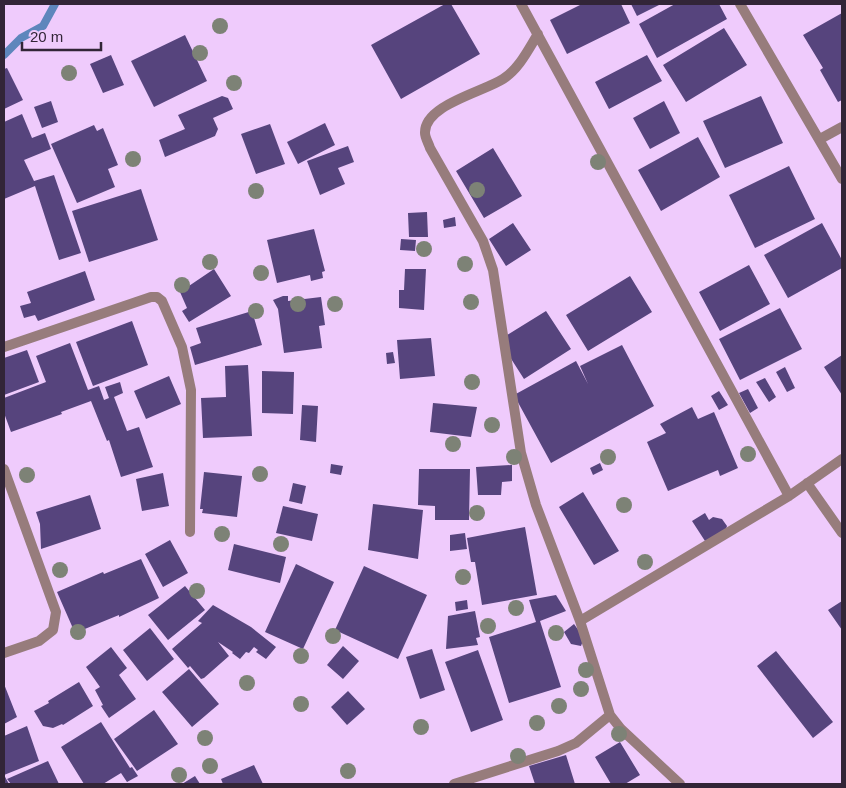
<svg xmlns="http://www.w3.org/2000/svg" width="846" height="788" font-family="Arial,sans-serif">
	<rect width="100%" height="100%" fill="#efcbfc"/>
	<g fill="none" stroke-linecap="round" stroke-linejoin="round">
		<path stroke="#5e86bc" stroke-width="8" d="M4,55L21,38L43,26L55,4"/>
	</g>
	<path fill="#56447d" d="M445,4H451L480,54L401,99L371,45Z
		M582,4H621L630,23L567,54L550,20Z
		M631,4H661L637,16Z
		M675,4H719L727,19L657,58L639,24Z
		M842,13V100L838,102L820,70L823,68L803,35Z
		M724,28L747,65L686,102L663,65Z
		M185,35L207,81L154,107L131,61Z
		M111,55L124,85L103,93L90,64Z
		M647,55L662,81L609,109L595,82Z
		M7,68L23,100L4,109V69Z
		M222,96L228,98L233,109L213,118L218,129L215,136L165,157L159,140L185,129L178,115Z
		M761,96L783,143L725,168L703,121Z
		M51,101L58,122L42,128L34,107Z
		M664,101L680,133L650,149L633,118Z
		M22,114L32,138L45,133L51,149L24,160L34,181L54,175L81,253L59,260L35,186L4,199V122Z
		M325,123L335,145L298,164L287,142Z
		M270,124L285,164L256,174L241,134Z
		M94,125L97,131L103,128L118,165L108,169L115,187L77,203L51,144Z
		M698,137L720,177L661,211L638,170Z
		M348,146L354,162L338,168L345,184L320,195L307,161Z
		M493,148L522,196L484,218L456,171Z
		M789,166L815,219L755,248L729,195Z
		M141,189L158,240L89,262L72,211Z
		M427,212L428,237H409L408,213Z
		M455,217L456,226L444,228L443,220Z
		M513,223L531,250L506,266L489,239Z
		M822,223L842,260V268L788,298L764,255Z
		M314,229L325,271L322,272L323,278L311,281L310,275L277,283L267,240Z
		M401,239L416,240L415,251L400,250Z
		M749,265L770,304L720,331L699,292Z
		M214,269L231,296L189,322L182,311L187,308L180,292Z
		M405,269H426L424,310L399,308V290H404Z
		M85,271L95,300L38,321L35,315L24,318L20,306L31,303L27,292Z
		M630,276L652,312L588,351L566,315Z
		M283,296H288V301L321,297L325,325L319,326L322,348L284,353L278,309L273,300Z
		M780,308L802,349L740,380L719,339Z
		M252,311L262,345L195,365L190,347L201,343L196,328Z
		M546,311L571,349L524,379L499,340Z
		M132,321L148,365L93,386L76,342Z
		M431,338L435,376L400,379L397,340Z
		M70,343L88,390L99,386L104,400L109,398L105,387L120,382L123,393L114,397L127,431L139,427L153,467L121,477L109,440L107,441L91,401L61,412L62,414L11,432L4,413V398L46,382L36,356Z
		M622,345L654,406L551,463L514,395L576,361L588,384L580,366Z
		M27,350L39,382L4,395V358Z
		M393,352L395,363L387,364L386,353Z
		M842,355V395L824,367Z
		M248,365L252,436L203,438L201,398L226,397L225,366Z
		M785,367L795,388L787,392L776,372Z
		M262,371L294,372L293,414L262,413Z
		M169,376L181,404L146,419L134,391Z
		M765,378L776,397L769,402L756,382Z
		M748,389L758,408L750,413L739,393Z
		M719,391L728,405L719,410L711,396Z
		M433,403L477,407L471,437L430,432Z
		M302,405L318,406L316,442L300,440Z
		M692,407L698,419L714,412L738,468L720,476L718,470L668,491L647,442L666,433L660,424Z
		M600,463L603,470L593,475L590,468Z
		M331,464L343,466L341,475L330,473Z
		M512,465V481L502,482L501,495H478L476,467Z
		M419,469H470L469,520H435V506L418,505Z
		M204,472L242,476L237,517L202,513L203,509H200Z
		M163,473L169,506L142,511L136,479Z
		M293,483L306,486L302,504L289,501Z
		M583,492L619,551L594,565L559,507Z
		M90,495L101,529L41,549L40,524L36,512Z
		M373,504L423,510L418,559L368,550Z
		M283,506L318,514L312,541L276,533Z
		M705,513L709,520L713,517L722,519L727,526L724,535L705,541L692,521Z
		M525,527L537,595L482,605L475,562H471L467,538Z
		M465,533L467,549L450,551V535Z
		M170,540L188,573L163,587L145,554Z
		M234,544L286,557L280,583L228,570Z
		M141,559L159,598L119,617V615L75,633L57,592L103,572L104,574Z
		M296,564L334,582L303,649L265,632Z
		M364,566L427,595L398,659L335,630Z
		M185,586L205,610L168,640L148,615Z
		M556,595L566,611L540,621L561,687L509,703L489,637L536,622L529,600Z
		M467,600L468,609L456,611L455,602Z
		M842,601V630L828,610Z
		M213,605L251,627L276,647L266,659L256,652L258,650L254,647L249,653L246,652L240,659L232,653L233,652L218,642L229,656L204,678L201,679L190,666L188,668L172,649L202,623L198,621Z
		M475,611L480,637L476,638L478,645L446,649L448,616Z
		M574,624L584,638L581,646L571,644L564,632Z
		M150,628L174,659L147,681L123,650Z
		M343,646L359,661L343,679L327,665Z
		M111,647L127,668L119,675L136,699L109,718L101,706L103,705L95,690L100,687L86,667Z
		M432,649L445,690L420,699L406,657Z
		M478,650L503,720L471,732L445,662Z
		M776,651L833,722L813,738L757,666Z
		M189,669L219,704L192,727L162,692Z
		M79,682L93,706L63,725L62,724L53,728L43,726L34,711L49,703L48,701Z
		M4,684L17,717L4,724Z
		M348,691L365,709L347,725L331,707Z
		M154,710L178,744L137,771L114,739Z
		M101,722L130,768L132,767L138,776L127,782L121,773L103,784H84L61,747Z
		M27,726L39,761L4,775L9,784H4V736Z
		M620,742L640,775L625,784H611L595,757Z
		M566,755L575,784H535L529,766Z
		M48,761L59,784H11L7,779Z
		M254,765L263,784H223L221,779Z
		M195,776L200,784H182Z"/>
	<g fill="none" stroke-linecap="round" stroke-linejoin="round">
		<path stroke="#977c7c" stroke-width="10" d="M521,4L789,496
			M740,4L842,179
			M538,34C528,50 519,69 503,79C483,92 424,105 425,133C425,138 429,144 430,148L483,241L493,270L521,453L536,505L580,621L610,715L621,729L680,784
			M820,139L842,127
			M4,347L151,297H157L162,301L182,347L191,390L190,532
			M4,469L56,612L53,630L39,641L4,653
			M807,483L842,533
			M580,621L789,496L842,459
			M454,784L558,751L576,743L610,715"/>
	</g>
	<g fill="#7d8276">
		<circle cx="220" cy="26" r="8"/>
		<circle cx="200" cy="53" r="8"/>
		<circle cx="69" cy="73" r="8"/>
		<circle cx="234" cy="83" r="8"/>
		<circle cx="133" cy="159" r="8"/>
		<circle cx="598" cy="162" r="8"/>
		<circle cx="477" cy="190" r="8"/>
		<circle cx="256" cy="191" r="8"/>
		<circle cx="424" cy="249" r="8"/>
		<circle cx="210" cy="262" r="8"/>
		<circle cx="465" cy="264" r="8"/>
		<circle cx="261" cy="273" r="8"/>
		<circle cx="182" cy="285" r="8"/>
		<circle cx="471" cy="302" r="8"/>
		<circle cx="298" cy="304" r="8"/>
		<circle cx="335" cy="304" r="8"/>
		<circle cx="256" cy="311" r="8"/>
		<circle cx="472" cy="382" r="8"/>
		<circle cx="492" cy="425" r="8"/>
		<circle cx="453" cy="444" r="8"/>
		<circle cx="748" cy="454" r="8"/>
		<circle cx="514" cy="457" r="8"/>
		<circle cx="608" cy="457" r="8"/>
		<circle cx="260" cy="474" r="8"/>
		<circle cx="27" cy="475" r="8"/>
		<circle cx="624" cy="505" r="8"/>
		<circle cx="477" cy="513" r="8"/>
		<circle cx="222" cy="534" r="8"/>
		<circle cx="281" cy="544" r="8"/>
		<circle cx="645" cy="562" r="8"/>
		<circle cx="60" cy="570" r="8"/>
		<circle cx="463" cy="577" r="8"/>
		<circle cx="197" cy="591" r="8"/>
		<circle cx="516" cy="608" r="8"/>
		<circle cx="488" cy="626" r="8"/>
		<circle cx="78" cy="632" r="8"/>
		<circle cx="556" cy="633" r="8"/>
		<circle cx="333" cy="636" r="8"/>
		<circle cx="301" cy="656" r="8"/>
		<circle cx="586" cy="670" r="8"/>
		<circle cx="247" cy="683" r="8"/>
		<circle cx="581" cy="689" r="8"/>
		<circle cx="301" cy="704" r="8"/>
		<circle cx="559" cy="706" r="8"/>
		<circle cx="537" cy="723" r="8"/>
		<circle cx="421" cy="727" r="8"/>
		<circle cx="619" cy="734" r="8"/>
		<circle cx="205" cy="738" r="8"/>
		<circle cx="518" cy="756" r="8"/>
		<circle cx="210" cy="766" r="8"/>
		<circle cx="348" cy="771" r="8"/>
		<circle cx="179" cy="775" r="8"/>
	</g>
	<rect width="846" height="788" fill="none" stroke="#322537" stroke-width="10"/>
	<path d="M22 42v8h79v-8" fill="none" stroke="#322537" stroke-width="2.5"/>
	<text x="30" y="42" font-size="15" fill="#322537" stroke="#efcbfc" stroke-width="4" paint-order="stroke">20 m</text>
</svg>
